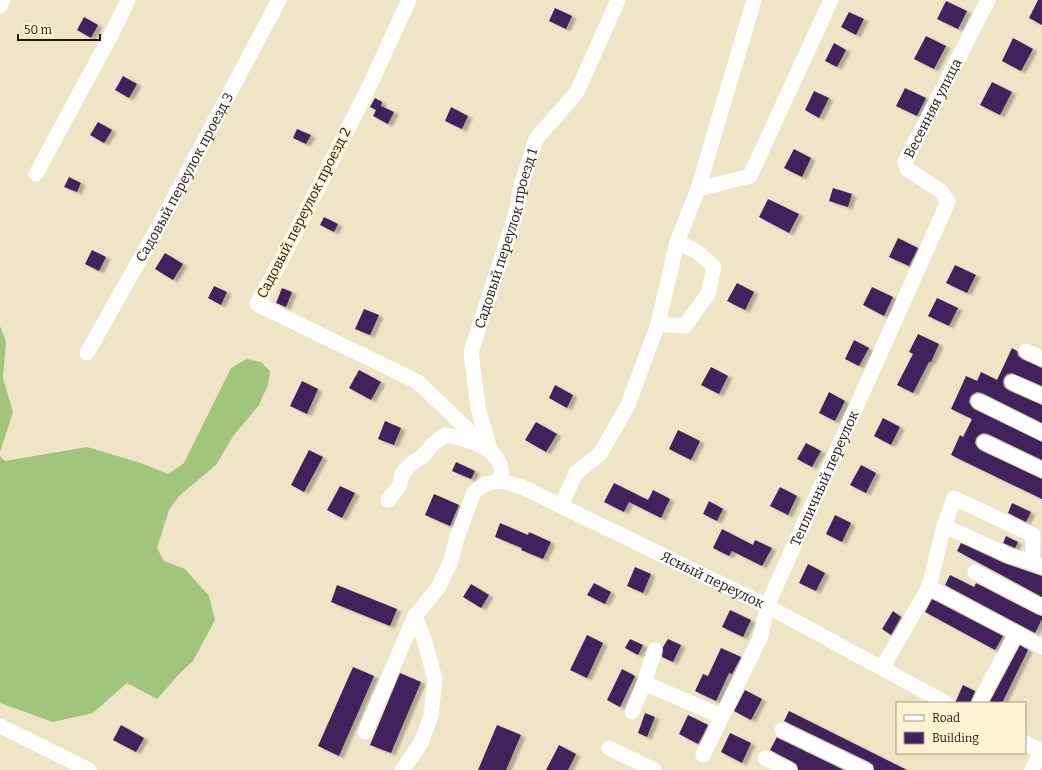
<svg xmlns="http://www.w3.org/2000/svg" width="1042" height="770" font-family="Bitter,serif">
	<defs>
		<filter id="shadow"><feDropShadow dx="4.5" dy="2.5" stdDeviation="1" flood-color="#0004"/></filter>
	</defs>
	<rect width="100%" height="100%" fill="#efe5c6"/>
	<path fill="#a2c57c" d="M0,326L6,342L3,378L13,412L0,452Z
		M247,359L261,362L270,371L268,385L259,405L234,435L216,465L179,496L169,510L157,548L164,561L185,569L209,596L215,620L193,661L179,674L157,699L127,683L93,713L53,722L0,703V456L5,461L87,447L141,463L168,474L184,463L231,368Z"/>
	<path fill="#43215d" filter="url(#shadow)" d="M1038,0H1042V25L1029,18Z
		M946,1L967,11L958,29L937,19Z
		M555,8L572,16L566,29L549,21Z
		M849,12L864,19L856,35L841,27Z
		M84,17L98,25L91,38L77,30Z
		M926,36L946,46L934,69L914,59Z
		M1013,38L1033,49L1021,71L1002,61Z
		M834,43L846,50L837,67L825,61Z
		M123,76L137,84L129,98L115,90Z
		M992,82L1012,92L1000,115L980,105Z
		M905,88L926,98L917,116L896,106Z
		M814,91L829,98L819,118L805,110Z
		M375,98L382,102L381,106L394,112L388,124L373,116L376,110L370,107Z
		M451,107L468,116L462,129L445,121Z
		M98,122L112,130L104,143L90,135Z
		M297,129L311,135L306,144L293,138Z
		M794,149L811,158L802,177L784,168Z
		M69,177L81,183L77,192L64,187Z
		M833,188L852,194L848,207L829,201Z
		M768,199L799,214L789,233L759,217Z
		M324,217L338,224L334,232L320,225Z
		M898,238L918,248L909,266L889,257Z
		M92,250L106,257L99,271L85,264Z
		M165,253L183,264L173,280L155,269Z
		M955,265L976,275L967,293L946,283Z
		M737,283L754,292L745,310L727,301Z
		M214,286L227,292L221,305L208,298Z
		M872,287L893,297L884,316L863,305Z
		M282,288L292,292L286,307L276,303Z
		M937,298L958,308L949,326L928,316Z
		M364,309L379,315L370,335L355,329Z
		M918,334L939,344L931,362H929L913,393L897,385L913,354L909,352Z
		M854,340L869,348L859,366L845,359Z
		M1012,348L1017,351L1018,356L1022,359L1042,368V386L1012,373L1007,374L1004,378L1003,382L1004,387L1008,390L1042,405V423L982,393L977,392L973,394L970,397L969,402L971,406L974,409L1042,442V460L988,434L983,433L979,435L976,438L975,443L977,447L980,450L1042,479V499L951,455L960,435L963,437L972,419L951,409L966,376L977,381L981,372L997,380Z
		M711,367L728,376L719,394L701,385Z
		M359,370L381,382L371,400L349,388Z
		M302,381L318,389L307,414L290,406Z
		M555,385L573,395L567,408L549,398Z
		M829,392L845,401L835,421L819,413Z
		M883,418L900,427L891,445L874,436Z
		M385,421L401,428L394,445L378,439Z
		M536,422L557,434L546,452L525,440Z
		M678,430L700,441L691,460L669,449Z
		M806,443L821,451L812,467L797,459Z
		M309,450L323,457L304,492L291,485Z
		M456,462L475,471L471,479L452,471Z
		M861,465L876,473L866,493L850,485Z
		M614,483L648,500L653,490L670,499L661,518L629,502L624,512L604,502Z
		M340,486L355,493L342,518L327,510Z
		M780,487L797,496L788,515L770,506Z
		M434,494L459,505L450,526L425,515Z
		M709,501L723,509L717,521L703,514Z
		M1012,503L1031,512L1026,522L1008,513Z
		M835,515L851,523L842,542L826,534Z
		M500,523L528,535L529,532L551,542L543,559L521,550L522,548L495,537Z
		M722,529L753,545L755,540L772,548L762,566L732,551L729,556L713,548Z
		M1006,536L1018,542L1015,548L1003,543Z
		M961,543L1004,563L1042,576V597L957,551Z
		M808,564L825,573L816,591L799,583Z
		M635,567L651,574L643,593L627,586Z
		M950,575L974,587L976,583L1038,615L1042,616V619L1035,633L945,585Z
		M594,583L611,592L605,604L587,595Z
		M471,584L489,595L481,608L463,597Z
		M337,585L397,609L390,626L331,602Z
		M932,599L1003,636L995,650L925,612Z
		M730,610L751,620L743,637L722,627Z
		M893,611L901,617L891,635L882,629Z
		M587,635L603,643L587,678L570,670Z
		M630,639L643,645L638,655L625,648Z
		M668,639L681,645L673,662L662,657L663,647Z
		M1020,645L1028,650L1002,703H989Z
		M721,648L741,657L732,674L729,673L716,701L695,691L703,674L708,676Z
		M353,667L374,676L339,756L318,746Z
		M622,669L635,676L620,707L607,700Z
		M400,673L421,682L391,753L370,745Z
		M963,685L975,691L970,703H955Z
		M745,690L762,699L751,720L734,711Z
		M789,711L907,770H874L873,765L869,762L784,721Z
		M645,713L655,717L647,737L638,733Z
		M688,715L708,725L698,744L679,734Z
		M121,725L144,738L136,752L113,740Z
		M497,725L521,735L506,770H478Z
		M730,733L751,743L742,763L721,752Z
		M777,737L778,738L844,770H798L797,765L793,762L770,750Z
		M559,745L576,754L568,770H546Z"/>
	<g fill="none" stroke-linecap="round" stroke-linejoin="round">
		<g stroke="#fff" stroke-width="15">
			<path d="M409,0L368,89L282,259L257,304L418,382L490,451"/>
			<path d="M0,6L3,0"/>
			<path d="M36,174L111,35L128,0"/>
			<path d="M698,189L750,176L831,0"/>
			<path d="M658,324L685,326L708,294L714,267L696,251L677,242"/>
			<path d="M1026,351L1042,359"/>
			<path id="s1" d="M87,353L161,222L279,0"/>
			<path d="M1012,382L1042,396"/>
			<path d="M978,401L1042,433"/>
			<path d="M984,442L1042,470"/>
			<path id="s2" d="M490,450L478,408L471,352L517,210L520,189L536,139L577,92L618,0"/>
			<path d="M388,500L400,485L402,474L411,464L423,456L433,444L445,435C464,439 492,444 500,465C502,469 501,476 501,481"/>
			<path d="M561,506L576,473L600,454L628,405L658,324L677,242L698,189L754,0"/>
			<path d="M944,526L954,498L1033,535L1032,562"/>
			<path d="M975,572L1042,607"/>
			<path d="M929,587L1016,633L979,703"/>
			<path d="M1016,633L1042,647"/>
			<path d="M882,668L929,587L944,526L1008,555L1032,562L1042,567"/>
			<path d="M644,683L655,650"/>
			<path d="M632,712L644,683L721,716"/>
			<path d="M0,726L89,770"/>
			<path d="M782,730L865,770"/>
			<path d="M365,732L415,616"/>
			<path d="M1025,743L1041,751"/>
			<path d="M609,748L654,770"/>
			<path id="s3" d="M703,755L761,636L767,606L948,202L941,191L907,169L905,162L988,0"/>
			<path d="M765,758L789,770"/>
			<path id="s4" d="M402,770L421,743L431,716L435,679L424,639L415,616L438,588L451,561L456,540L474,492L485,484L501,481L522,487L767,606L946,703"/>
			<path d="M1032,770L1042,749"/>
		</g>
	</g>
	<g text-anchor="middle" dominant-baseline="central" stroke-width="4" stroke-linejoin="round" paint-order="stroke">
		<g font-size="14" fill="#1c180d" stroke="#fdf3d3">
			<text stroke="none"><textPath href="#s3" startOffset="727">Весенняя улица</textPath></text>
			<text stroke="none"><textPath href="#s1" startOffset="201">Садовый переулок проезд 3</textPath></text>
			<text transform="translate(304 213) rotate(-63)">Садовый переулок проезд 2</text>
			<text stroke="none"><textPath href="#s2" startOffset="219">Садовый переулок проезд 1</textPath></text>
			<text stroke="none"><textPath href="#s3" startOffset="303">Тепличный переулок</textPath></text>
			<text stroke="none"><textPath href="#s4" startOffset="568">Ясный переулок</textPath></text>
		</g>
	</g>
	<rect x="896" y="702" width="130" height="52" fill="#fdf3d3" stroke="#a39b84"/>
	<rect x="904" y="715" width="20" height="6" fill="#ffffff" stroke="#a39b84"/>
	<text x="932" y="722" font-size="12" fill="#1c180d">Road</text>
	<rect x="904" y="732" width="20" height="12" fill="#43215d" stroke="#a39b84"/>
	<text x="932" y="742" font-size="12" fill="#1c180d">Building</text>
	<path d="M18 34v6h82v-6" fill="none" stroke="#1c180d" stroke-width="2"/>
	<text x="24" y="34" font-size="12" fill="#1c180d" stroke="#fdf3d3" stroke-width="3" paint-order="stroke">50 m</text>
</svg>
